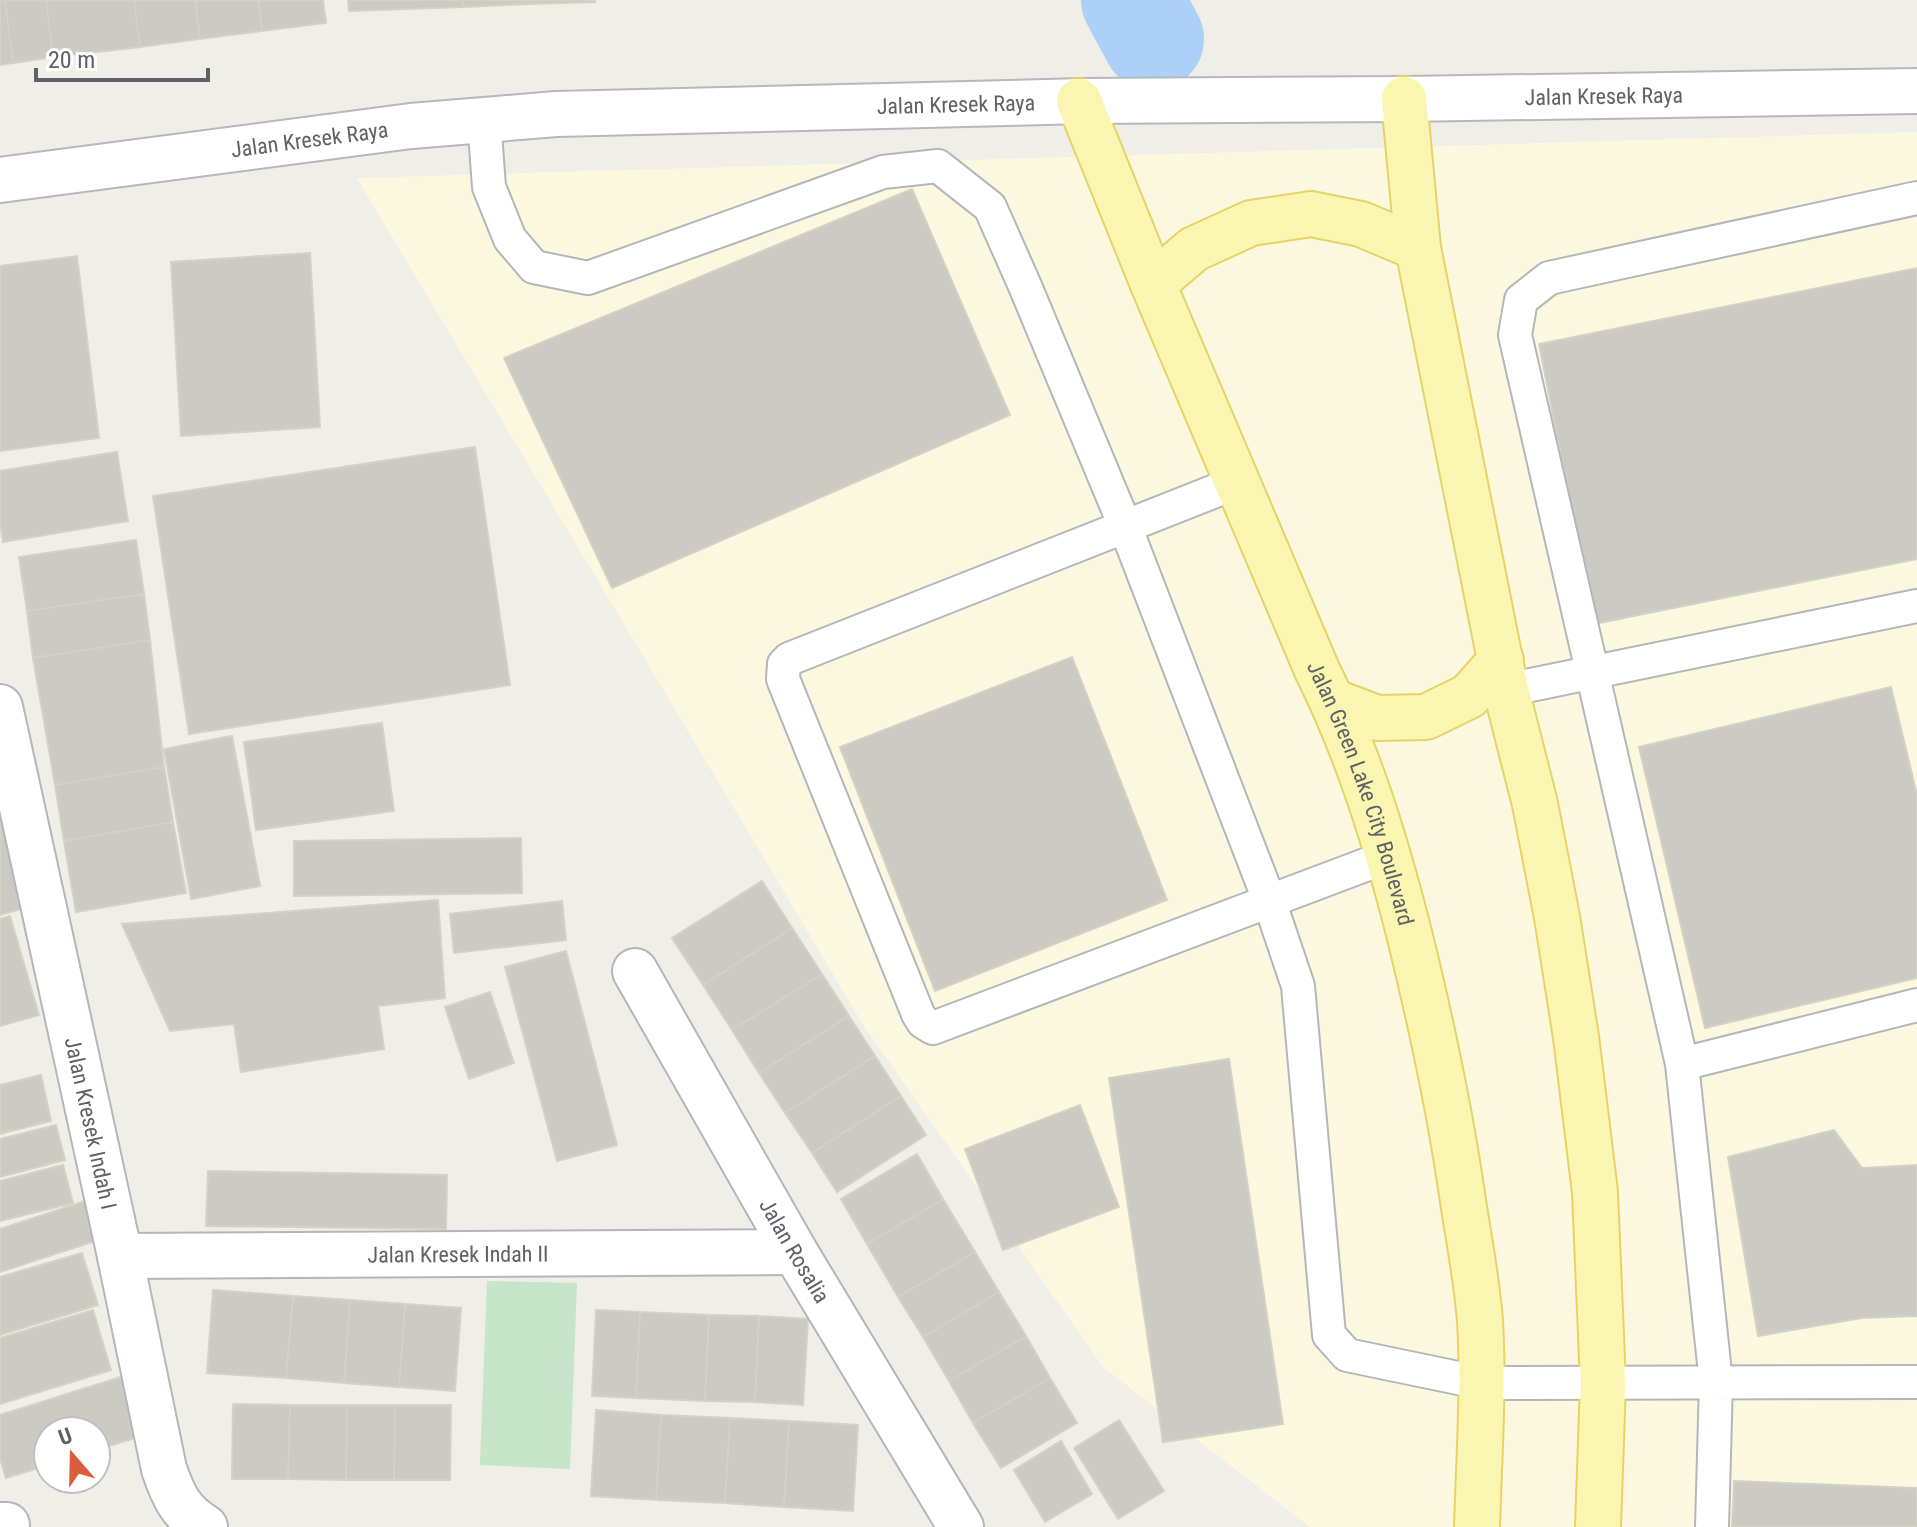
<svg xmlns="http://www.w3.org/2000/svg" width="1917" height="1527" font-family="'Roboto Condensed',sans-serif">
	<rect width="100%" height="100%" fill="#efeee7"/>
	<path fill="#fcf8e0" d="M1917,132V1527H1310L1103,1367L866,1029L357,178Z"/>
	<path fill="#c6e5c9" d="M487,1281L577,1283L570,1469L480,1465Z"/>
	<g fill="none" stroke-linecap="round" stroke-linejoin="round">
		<path stroke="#add0f9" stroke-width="102" d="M1132,0L1153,39"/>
	</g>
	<path fill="#cbcac3" stroke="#d4d1c6" stroke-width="2" d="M0,0H5L13,63L0,65Z
		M5,0H46L53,57L13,63Z
		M46,0H134L140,47L53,57Z
		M134,0H195L200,39L140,47Z
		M195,0H258L262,31L200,39Z
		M258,0H323L326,23L262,31Z
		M348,0H463V7L349,11Z
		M463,0H528L529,4L463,7Z
		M528,0H595V2L529,4Z
		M912,189L1010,415L612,588L504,358Z
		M310,253L320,427L181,436L171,262Z
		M77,256L99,438L0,451V266Z
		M1917,268V559L1594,624L1539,344Z
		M475,447L510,685L189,734L153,496Z
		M117,452L128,521L3,542L0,522V471Z
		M136,540L144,594L27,611L19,557Z
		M144,594L150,640L33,658L27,611Z
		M150,640L164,767L55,785L33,658Z
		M1072,657L1167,900L935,991L840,747Z
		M1891,687L1917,795V978L1705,1028L1639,747Z
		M382,723L394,811L256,830L244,742Z
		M232,736L260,886L191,899L164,749Z
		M164,767L173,822L64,841L55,785Z
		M0,787L35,905L0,915Z
		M173,822L186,893L76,912L64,841Z
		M521,838L522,893L294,896V841Z
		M762,881L792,928L703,985L672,938Z
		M438,900L445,998L378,1006L384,1049L241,1072L234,1024L170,1031L122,924Z
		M562,901L566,940L454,953L450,914Z
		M10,916L39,1015L0,1026V919Z
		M792,928L822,974L732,1030L703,985Z
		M566,951L617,1145L557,1161L505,967Z
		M822,974L849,1016L759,1073L732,1030Z
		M490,992L514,1063L469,1079L445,1007Z
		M849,1016L875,1056L785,1113L759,1073Z
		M875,1056L901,1096L812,1153L785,1113Z
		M1229,1059L1283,1424L1163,1442L1109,1078Z
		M41,1075L51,1121L0,1134V1085Z
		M901,1096L926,1135L837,1192L812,1153Z
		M1080,1105L1119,1207L1003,1250L965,1149Z
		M56,1125L65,1160L0,1177V1139Z
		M1834,1130L1862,1168L1917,1165V1316L1862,1318L1758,1336L1728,1157Z
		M917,1154L943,1199L867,1244L841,1199Z
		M63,1165L73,1203L0,1221V1181Z
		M208,1171L447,1175L446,1229L206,1226Z
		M97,1197L110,1236L0,1272V1229Z
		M943,1199L975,1252L898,1297L867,1244Z
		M975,1252L999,1292L923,1337L898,1297Z
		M82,1253L98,1305L0,1335V1277Z
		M213,1290L293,1296L286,1378L207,1373Z
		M999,1292L1026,1336L949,1381L923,1337Z
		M293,1296L350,1300L344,1383L286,1378Z
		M350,1300L405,1304L399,1387L344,1383Z
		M405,1304L461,1308L455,1391L399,1387Z
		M93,1310L111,1370L0,1404V1338Z
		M596,1310L640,1312L636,1398L592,1396Z
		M640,1312L709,1315L705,1401L636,1398Z
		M709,1315L759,1316L755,1402L705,1401Z
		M759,1316L808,1319L803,1405L755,1402Z
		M1026,1336L1050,1378L973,1423L949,1381Z
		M127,1375L145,1435L96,1450V1431H48V1465L6,1478L0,1459V1415Z
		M1050,1378L1077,1423L1001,1468L973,1423Z
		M233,1404L290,1405L288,1479H232Z
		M290,1405H347L346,1480L288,1479Z
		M347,1405H395L394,1480H346Z
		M395,1405H451L450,1480H394Z
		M596,1410L661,1415L656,1500L591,1496Z
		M661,1415L730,1418L725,1503L656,1500Z
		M730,1418L789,1421L784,1507L725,1503Z
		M1119,1420L1164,1491L1118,1519L1074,1448Z
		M789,1421L858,1425L853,1511L784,1507Z
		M1061,1441L1092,1494L1045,1522L1014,1470Z
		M1734,1481L1917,1488V1527H1732Z"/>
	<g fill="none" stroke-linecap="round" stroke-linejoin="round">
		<g stroke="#b4b6ba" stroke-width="36">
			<path id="lane" d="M484,119L489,187L510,239L534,267L588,278L883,172L938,166L990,207L1025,286L1125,526L1269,900L1298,986L1329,1335L1347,1355L1482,1383L1917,1382
				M1238,482L789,659L784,664L783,679L918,1014L923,1022L933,1028L1389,856
				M1506,690L1917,606
				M1682,1064L1917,1005
				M1712,1527L1716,1382L1682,1064L1515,335L1521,300L1549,278L1917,198"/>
		</g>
		<g stroke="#b4b6ba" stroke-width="48">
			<g id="street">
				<path id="s1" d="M0,707L120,1256L164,1469C173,1495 180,1512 205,1527"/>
				<path id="s2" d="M635,971L795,1252L961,1527"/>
				<path id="s3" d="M120,1256L795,1252"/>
				<path d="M0,1525H7"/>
			</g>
		</g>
		<g stroke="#b5b8bd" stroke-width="48">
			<g id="secondary">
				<path id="s4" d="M0,180L411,126L556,114L1085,101L1404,99L1917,91"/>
			</g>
		</g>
		<g stroke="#e8d267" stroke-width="48">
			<g id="primary">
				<path d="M1404,99L1418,248L1506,690L1535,804L1557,917L1576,1037L1595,1192L1603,1383L1598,1527"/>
				<path id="s5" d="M1079,101L1153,284L1317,670C1359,754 1386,843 1409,933C1431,1022 1450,1110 1463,1201C1469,1240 1477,1281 1480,1321C1484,1389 1479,1458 1477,1527"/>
				<path d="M1153,284L1194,249L1251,223L1311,214L1361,224L1418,248"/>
				<path d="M1332,701L1377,718L1426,717L1469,696L1501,660"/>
			</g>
		</g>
		<use href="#lane" stroke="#fff" stroke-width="32"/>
		<use href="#street" stroke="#fff" stroke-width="44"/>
		<use href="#secondary" stroke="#fff" stroke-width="44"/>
		<use href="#primary" stroke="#faf6b2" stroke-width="44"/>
	</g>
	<g text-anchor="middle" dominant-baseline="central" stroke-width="6" stroke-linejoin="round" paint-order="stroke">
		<g font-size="22" fill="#5e6166" stroke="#fff">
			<text stroke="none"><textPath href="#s4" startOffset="1608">Jalan Kresek Raya</textPath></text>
			<text stroke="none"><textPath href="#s4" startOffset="960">Jalan Kresek Raya</textPath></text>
			<text stroke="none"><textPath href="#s4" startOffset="312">Jalan Kresek Raya</textPath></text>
			<text stroke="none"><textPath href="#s5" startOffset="748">Jalan Green Lake City Boulevard</textPath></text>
			<text stroke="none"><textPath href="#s1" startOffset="426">Jalan Kresek Indah I</textPath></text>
			<text stroke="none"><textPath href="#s2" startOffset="322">Jalan Rosalia</textPath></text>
			<text stroke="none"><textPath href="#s3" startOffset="338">Jalan Kresek Indah II</textPath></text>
		</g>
	</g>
	<g transform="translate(72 1455) rotate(340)"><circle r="38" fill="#ffffff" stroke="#bfc0c2" stroke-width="2"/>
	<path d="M0-6L14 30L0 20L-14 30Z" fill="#de5c3e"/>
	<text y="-12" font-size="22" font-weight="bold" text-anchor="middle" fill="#5e6166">U</text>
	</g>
	<path d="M36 68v12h172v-12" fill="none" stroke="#5e6166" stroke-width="4"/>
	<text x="48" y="68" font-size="24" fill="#5e6166" stroke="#ffffff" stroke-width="6" paint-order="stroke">20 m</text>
</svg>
